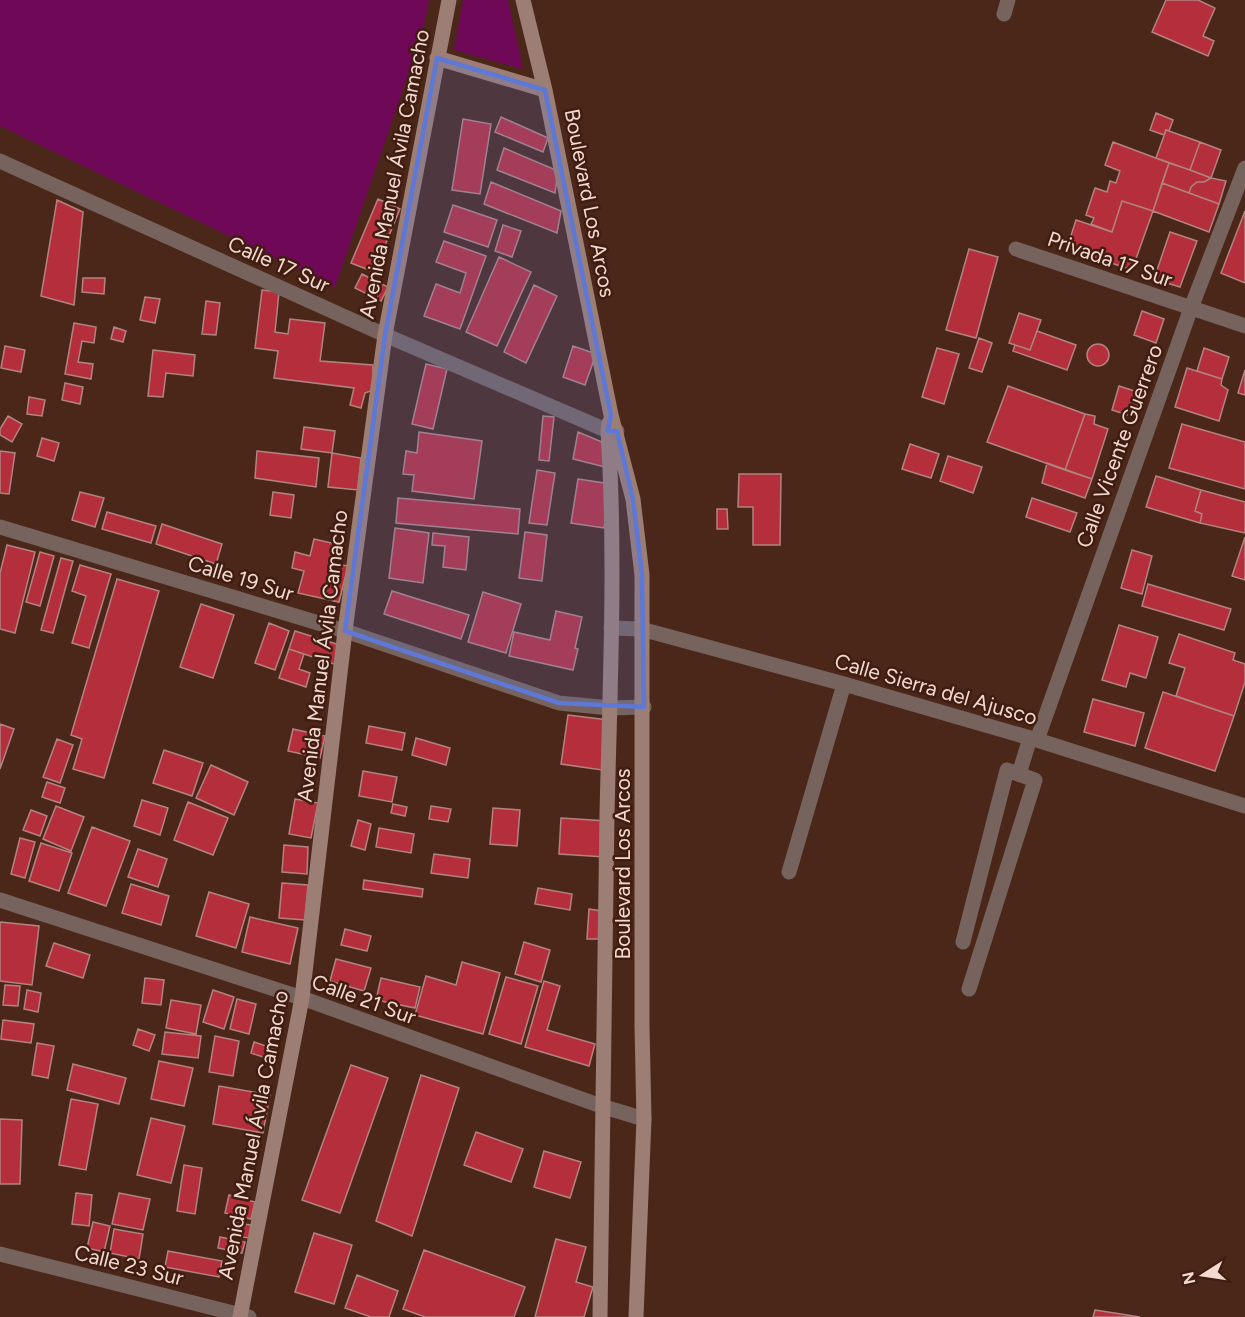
<svg xmlns="http://www.w3.org/2000/svg" width="1245" height="1317" font-family="Figtree,sans-serif">
	<rect width="100%" height="100%" fill="#4b271a"/>
	<path fill="#6e0857" d="M0,0H429L423,31L335,287L0,126Z
		M463,0H508L523,69L454,50Z"/>
	<path fill="#b42f3b" stroke="#b28381" stroke-width="1.5" d="M1166,0H1198L1215,8L1203,36L1214,41L1208,56L1152,32Z
		M1156,113L1173,120L1169,131L1166,130L1164,135L1150,130Z
		M501,117L548,138L543,152L495,132Z
		M463,119L491,124L480,194L452,190Z
		M1166,130L1200,142L1190,170L1156,158Z
		M1113,142L1169,163L1153,211L1122,201L1112,232L1091,224L1094,218L1086,215L1095,188L1107,192L1110,181L1116,183L1120,171L1105,165Z
		M1200,142L1221,150L1211,178L1190,170Z
		M504,148L558,171L555,193L497,170Z
		M1169,163L1190,170L1211,178L1204,182H1197L1191,187L1189,193L1162,183Z
		M1211,178L1226,181L1219,204L1189,193L1191,187L1197,182H1204Z
		M491,182L561,211L557,233L484,204Z
		M1162,183L1219,204L1209,232L1153,211Z
		M378,199L400,209L374,272L351,263Z
		M57,200L83,212L74,305L41,296Z
		M1122,201L1153,211L1132,270L1067,248L1076,220L1112,232Z
		M453,205L497,220L488,247L444,232Z
		M1245,211V283L1221,273Z
		M503,225L521,231L512,257L495,251Z
		M1170,232L1197,241L1180,287L1154,279Z
		M444,241L486,256L460,329L424,316L436,284L460,293L466,273L436,262Z
		M969,249L998,257L976,338L946,330Z
		M499,257L531,272L497,346L466,332Z
		M362,274L388,287L381,301L355,288Z
		M83,278H105L104,294L82,292Z
		M534,285L557,296L526,363L504,352Z
		M262,290L279,292L275,332L288,334L290,319L325,323L320,361L373,365V390L365,393L361,408L350,405L354,388L274,378L278,351L255,348Z
		M145,297L160,299L155,323L140,320Z
		M206,301L220,303L216,335L202,334Z
		M1142,311L1164,319L1156,343L1134,335Z
		M1019,313L1041,320L1030,350L1009,343Z
		M74,323L96,327L94,343L82,341L78,362L93,364L91,379L65,374Z
		M114,327L126,331L123,342L111,339Z
		M1037,331L1076,345L1067,370L1013,351L1015,345L1030,350Z
		M979,338L992,343L982,372L969,368Z
		M1087 355a11 11 0 1 1 22 0a11 11 0 1 1-22 0Z
		M5,346L25,350L21,372L1,368Z
		M573,346L596,354L585,385L563,377Z
		M937,348L959,354L944,404L922,397Z
		M1204,348L1229,357L1222,379L1197,371Z
		M153,350L195,355L193,376L166,373L163,397L148,396Z
		M426,364L447,369L433,429L412,424Z
		M1187,368L1222,379L1221,385L1228,390L1219,421L1175,407Z
		M1245,370V395L1238,393Z
		M65,383L83,387L80,404L62,400Z
		M1008,386L1085,414L1065,470L987,442Z
		M1119,386L1141,393L1134,417L1112,410Z
		M29,397L45,400L42,416L27,414Z
		M1085,414L1095,416L1094,424L1108,429L1092,479L1065,470Z
		M8,416L22,424L12,442L0,435V429Z
		M543,416L554,417L549,461L539,460Z
		M1182,424L1245,442V489L1169,468Z
		M304,427L335,431L332,453L301,449Z
		M419,432L482,441L474,499L412,491L414,475L403,474L406,451L417,453Z
		M578,432L602,442L605,467L573,459Z
		M42,438L59,443L54,461L37,456Z
		M910,444L939,454L931,478L902,469Z
		M0,451L15,453L9,494L0,493Z
		M257,451L319,458L316,487L255,478Z
		M332,453L361,458L358,490L328,487Z
		M948,456L982,467L973,493L940,481Z
		M1047,463L1092,479L1085,498L1042,483Z
		M537,470L555,473L547,525L529,523Z
		M739,474H781L780,545H753V507H738Z
		M1156,476L1201,490L1195,511L1202,514L1200,523L1146,507Z
		M578,479L611,484L604,528L571,523Z
		M1201,490L1245,502V533L1200,523L1202,514L1195,511Z
		M80,492L104,498L95,527L72,520Z
		M273,492L294,495L291,518L270,515Z
		M398,498L520,509L518,534L396,523Z
		M1032,498L1077,513L1070,532L1026,517Z
		M717,509H727L728,529H717Z
		M107,512L156,526L151,543L102,529Z
		M162,524L222,544L216,564L156,544Z
		M395,528L429,533L423,583L389,578Z
		M525,532L547,535L542,581L519,578Z
		M433,533L469,537L466,570L443,567L445,546L432,545Z
		M1245,537V580L1232,576Z
		M314,539L336,544L332,563L348,566L339,602L298,593L304,571L292,568L295,552L310,556Z
		M7,545L35,552L15,633L0,629V573Z
		M1132,550L1152,556L1142,594L1121,588Z
		M40,552L54,556L40,606L26,602Z
		M61,558L73,561L53,633L41,630Z
		M80,565L111,574L89,648L72,643L86,596L72,591Z
		M117,579L159,591L104,778L73,769L82,739L71,735Z
		M1148,584L1231,609L1224,630L1142,606Z
		M392,591L469,615L461,639L384,614Z
		M483,592L521,604L506,653L468,642Z
		M201,604L234,615L213,678L180,667Z
		M556,611L582,617L575,648L578,649L573,670L509,656L514,632L550,640Z
		M269,623L289,631L275,670L255,663Z
		M1119,625L1158,637L1146,678L1130,673L1126,687L1102,680Z
		M295,631L340,645L337,665L289,649Z
		M1179,634L1235,653L1233,660L1245,664V682L1234,716L1176,696L1185,668L1169,663Z
		M289,649L304,654L299,669L310,673L306,687L279,678Z
		M1163,692L1234,716L1215,771L1145,748Z
		M1093,699L1144,713L1135,746L1084,732Z
		M568,715L608,720L602,770L561,764Z
		M0,724L14,729L0,769Z
		M369,726L405,733L402,750L366,743Z
		M293,729L325,736L320,758L288,751Z
		M416,738L450,748L446,765L412,755Z
		M57,739L73,745L60,783L43,777Z
		M164,750L203,763L192,796L153,783Z
		M211,765L248,782L234,815L196,798Z
		M363,771L397,777L392,802L359,796Z
		M47,782L65,788L60,803L42,797Z
		M295,799L318,803L311,838L289,834Z
		M142,800L168,808L160,835L134,826Z
		M188,802L228,818L213,855L174,840Z
		M393,804L407,807L405,816L391,813Z
		M56,806L84,817L71,851L43,839Z
		M431,806L451,809L448,822L429,819Z
		M493,808L520,810L517,846L490,844Z
		M31,810L47,816L40,836L23,830Z
		M561,818L607,821L605,857L559,854Z
		M358,820L371,824L365,850L351,846Z
		M92,827L130,841L106,906L68,893Z
		M379,828L414,834L411,853L376,847Z
		M20,838L35,842L25,878L11,874Z
		M41,843L72,853L59,891L29,881Z
		M284,845L308,847L307,874L282,872Z
		M138,849L167,859L158,887L128,877Z
		M434,854L470,859L468,878L431,873Z
		M364,880L423,889L422,897L363,889Z
		M282,883L308,885L305,920L279,918Z
		M131,884L169,896L161,925L122,913Z
		M538,888L572,894L570,910L535,904Z
		M209,892L249,904L236,948L196,936Z
		M589,909L602,911L600,939H587Z
		M250,917L298,928L290,964L242,952Z
		M0,922L39,926L32,985L0,981Z
		M345,929L371,936L367,951L341,945Z
		M524,942L550,950L541,982L515,974Z
		M54,943L90,955L83,978L46,966Z
		M336,959L371,968L364,991L330,981Z
		M462,962L500,973L483,1034L415,1015L426,976L456,985Z
		M506,977L538,986L521,1044L489,1034Z
		M145,978L164,980L161,1005L142,1003Z
		M381,978L420,987L415,1008L376,1000Z
		M544,981L560,986L547,1030L595,1044L589,1066L525,1047Z
		M5,985L20,986L18,1006L3,1005Z
		M27,990L41,993L38,1012L24,1009Z
		M213,990L234,997L224,1029L203,1022Z
		M237,999L256,1004L249,1034L230,1029Z
		M171,1000L201,1005L196,1034L166,1028Z
		M3,1020L34,1024L31,1043L1,1039Z
		M138,1029L155,1035L149,1051L133,1045Z
		M165,1032L201,1036L198,1058L162,1054Z
		M215,1036L239,1041L233,1076L209,1072Z
		M254,1042L275,1049L272,1060L251,1053Z
		M37,1043L54,1046L48,1078L32,1075Z
		M159,1061L193,1068L184,1106L151,1099Z
		M73,1064L126,1078L119,1104L67,1090Z
		M351,1065L388,1078L340,1213L302,1200Z
		M421,1075L459,1088L412,1236L376,1221Z
		M219,1086L270,1095L263,1133L213,1124Z
		M71,1099L98,1104L86,1170L59,1165Z
		M151,1118L185,1126L171,1183L137,1175Z
		M0,1119L22,1120L20,1184H0Z
		M476,1132L523,1149L511,1182L464,1165Z
		M544,1151L581,1162L570,1198L534,1187Z
		M184,1165L202,1168L195,1214L177,1211Z
		M76,1193L92,1195L89,1226L72,1224Z
		M119,1193L150,1199L143,1230L112,1224Z
		M229,1195L255,1202L251,1219L225,1213Z
		M93,1222L110,1226L104,1252L87,1248Z
		M235,1223L251,1225L250,1238L233,1236Z
		M114,1229L143,1234L139,1259L110,1253Z
		M314,1233L352,1245L334,1304L295,1292Z
		M220,1237L245,1242L242,1253L218,1248Z
		M556,1239L586,1247L576,1282L593,1287L584,1317H535Z
		M424,1250L525,1287L514,1317H425L403,1309Z
		M168,1251L222,1261L219,1277L165,1267Z
		M357,1275L398,1291L389,1317H371L345,1308Z
		M1095,1310L1140,1317H1093Z"/>
	<g fill="none" stroke-linecap="round" stroke-linejoin="round">
		<path stroke="#76635d" stroke-width="15" d="M1004,14L1008,0
			M0,161L385,335L608,431H617
			M1016,249L1245,326
			M0,527L345,631L559,703L610,708L644,707
			M611,628L641,629L844,684L1037,740L1245,806
			M1037,740L1191,308L1245,168
			M1019,774L1030,738
			M789,872L844,684
			M0,900L302,998L601,1106L644,1119
			M963,942L1007,770L1035,780L969,989
			M0,1254L249,1317"/>
		<path stroke="#9c7e74" stroke-width="15" d="M523,0L545,90L611,415L633,499L642,575V1026L644,1119L636,1317
			M437,58L545,90
			M240,1317L302,998L345,631L385,335L449,0
			M600,1317C601,1149 604,981 607,813C610,686 616,558 608,431L609,423"/>
	</g>
	<path fill="#5d78d6" fill-opacity="0.2" stroke="#5d78d6" stroke-width="4.5" stroke-linejoin="round" d="M437,58L545,90L611,415L608,431H617L633,499L642,575L644,707L559,703L345,631L385,335Z"/>
	<g text-anchor="middle" dominant-baseline="central" stroke-width="5" stroke-linejoin="round" paint-order="stroke">
		<g font-size="21" fill="#f2dad1" stroke="#401d10">
			<text transform="translate(394 174) rotate(-79)">Avenida Manuel Ávila Camacho</text>
			<text transform="translate(590 203) rotate(79)">Boulevard Los Arcos</text>
			<text transform="translate(1110 259) rotate(19)">Privada 17 Sur</text>
			<text transform="translate(279 264) rotate(24)">Calle 17 Sur</text>
			<text transform="translate(1119 446) rotate(-70)">Calle Vicente Guerrero</text>
			<text transform="translate(241 578) rotate(17)">Calle 19 Sur</text>
			<text transform="translate(322 656) rotate(-83)">Avenida Manuel Ávila Camacho</text>
			<text transform="translate(936 689) rotate(16)">Calle Sierra del Ajusco</text>
			<text transform="translate(622 864) rotate(-90)">Boulevard Los Arcos</text>
			<text transform="translate(364 999) rotate(20)">Calle 21 Sur</text>
			<text transform="translate(253 1135) rotate(-79)">Avenida Manuel Ávila Camacho</text>
			<text transform="translate(129 1265) rotate(14)">Calle 23 Sur</text>
		</g>
	</g>
	<g transform="translate(1203 1275) rotate(258)" stroke="#401d10" stroke-width="4.5" paint-order="stroke">
	<path d="M0-4.5L10 22L0 15L-10 22Z" fill="#f2dad1"/>
	<text y="-9" font-size="16" font-weight="bold" text-anchor="middle" fill="#f2dad1">N</text>
	</g>
</svg>
